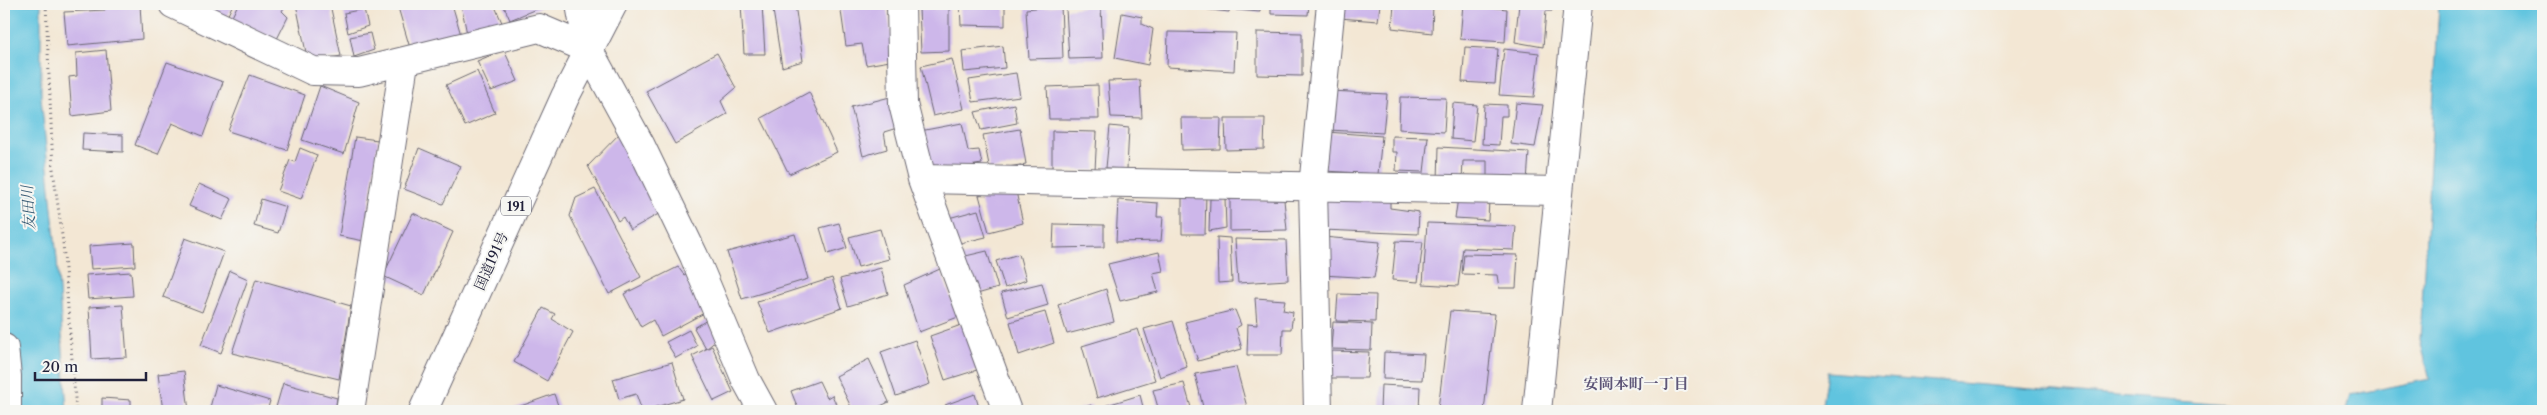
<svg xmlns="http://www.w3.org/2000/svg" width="2547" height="415" font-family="'Libre Caslon Text','Noto Serif JP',serif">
	<rect width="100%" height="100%" fill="#f6f6f2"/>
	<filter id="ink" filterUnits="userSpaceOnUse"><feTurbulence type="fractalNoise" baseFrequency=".02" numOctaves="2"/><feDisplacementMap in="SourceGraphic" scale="10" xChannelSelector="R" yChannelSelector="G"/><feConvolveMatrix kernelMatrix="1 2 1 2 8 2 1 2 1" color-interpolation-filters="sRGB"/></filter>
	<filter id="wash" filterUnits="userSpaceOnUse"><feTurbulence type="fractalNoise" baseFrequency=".0096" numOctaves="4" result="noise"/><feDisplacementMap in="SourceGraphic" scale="20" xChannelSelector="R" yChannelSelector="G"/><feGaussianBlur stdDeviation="1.12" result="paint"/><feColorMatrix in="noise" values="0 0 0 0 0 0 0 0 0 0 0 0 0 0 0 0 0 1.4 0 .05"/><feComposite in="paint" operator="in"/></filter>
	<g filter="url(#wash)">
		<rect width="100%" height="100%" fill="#f3e7d4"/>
		<path fill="#61c4df" stroke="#42738d" d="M4,4H41V97L57,259L67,411H13L4,255Z
			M2439,4H2543V411H2346L2350,395L2430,379L2420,340Z
			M1827,372L2298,411H1821Z"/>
		<g id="blocks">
			<path fill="#cdb7ea" d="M105,4H140L142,39L67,46L64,12L105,10Z
				M200,4H233L225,21Z
				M238,4H286L282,11L288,17L276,41L231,19Z
				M296,4H330L341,56L308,62Z
				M397,4H452L461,35L410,48Z
				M461,4H494L503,25L467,34Z
				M503,4H548L510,20Z
				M741,4H762L765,54H744Z
				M772,4H795L803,61L782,67Z
				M840,4H886L896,60L866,65L862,44L846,46Z
				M960,4H1005V26L961,25Z
				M1184,4H1230L1229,12L1184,7Z
				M1236,4H1260V12L1236,10Z
				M1271,4H1309L1308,15L1271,14Z
				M1339,4H1380L1378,21L1339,18Z
				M1394,4H1433L1432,33L1392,28Z
				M1463,4L1507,9L1505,42L1460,39Z
				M1519,4H1553L1552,11H1546L1543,47L1515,42Z
				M1061,5L1063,58L1029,59L1026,9Z
				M1101,5L1103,58L1069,59L1066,9Z
				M949,8V51L921,52L919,9Z
				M364,9L368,26L348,33L344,13Z
				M1122,13L1142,17V24L1153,29L1148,65L1115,58Z
				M1168,32L1236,33L1234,71L1167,67Z
				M1257,32L1302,33V76L1257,75Z
				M370,33L374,50L354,57L350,37Z
				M1003,46L1005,68L964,72L962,51Z
				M1465,47L1498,49L1495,84L1462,82Z
				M1504,49L1539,53L1534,97L1499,95Z
				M106,50L111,111L72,116L69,77L77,76L76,53Z
				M504,50L518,81L491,91L477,61Z
				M717,53L736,88L721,101L727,114L675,144L646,91Z
				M952,59L964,109L933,116L921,66Z
				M167,62L223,82L203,136L172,123L158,154L135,145Z
				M477,71L495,113L465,126L446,85Z
				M1016,73L1020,96L973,102L969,80Z
				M250,75L305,95L287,150L228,131Z
				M1140,80L1142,118L1111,117L1108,81Z
				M1098,85L1099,119H1049L1047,87Z
				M320,86L359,102L344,154L302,140Z
				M1331,91L1387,94L1383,133L1329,130Z
				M809,92L837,152L789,174L761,118Z
				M890,97L897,128L884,132L887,149L863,156L851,107Z
				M1400,97L1446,98L1444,132L1399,129Z
				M1453,103L1477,105L1473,141L1451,139Z
				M1516,103L1543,105L1535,147L1511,144Z
				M1014,104L1017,123L981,130L975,112Z
				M1484,104L1507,105V116H1501L1499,145L1482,144Z
				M1181,118H1221L1220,149L1182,150Z
				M1225,118H1265L1264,149L1226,150Z
				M962,123L968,151L979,150L982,164L930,172L920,131Z
				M1110,126L1129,128L1127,169L1106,168Z
				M1020,129L1026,164L990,170L983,135Z
				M623,130L664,211L630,230L623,217L618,221L588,166Z
				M1052,131L1097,132L1095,170H1052Z
				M1327,132L1382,136L1378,174L1324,171Z
				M83,133L123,135V152L82,150Z
				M1392,136L1428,137L1424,172L1396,171L1397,152H1392Z
				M355,137L378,140L364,241L339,236Z
				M1439,147L1529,152L1527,182L1487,179V161H1463L1462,180H1438Z
				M300,148L317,155L301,199L278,191L290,160L295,162Z
				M419,148L461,166L443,204L404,189Z
				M199,184L232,199L222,220L189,206Z
				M1015,187L1023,223L989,232L979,195Z
				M595,189L641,277L609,294L570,216L576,198Z
				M1182,192L1206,193L1205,234H1182Z
				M1324,193L1390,196V208L1419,212L1418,234L1323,230Z
				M1225,198L1226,228L1209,231L1210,199Z
				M1458,198L1489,200L1488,220L1455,218Z
				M261,199L286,207L278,233L254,226Z
				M1230,199L1284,200L1287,230L1230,231Z
				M1118,200L1158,203L1157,217H1163L1161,241L1116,242Z
				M978,210L986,237L952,245L945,219Z
				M413,213L453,232L424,295L383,276Z
				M839,223L847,248L828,254L820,228Z
				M1427,223L1516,226L1514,250L1463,248L1458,286L1423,284Z
				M1054,224L1104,225V247L1053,248Z
				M880,229L889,259L858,267L849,237Z
				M795,234L808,279L742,299L727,252Z
				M1217,237L1230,238L1232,282L1218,283Z
				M1323,237L1380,242L1374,278L1322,275Z
				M185,238L224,252L202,312L163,297Z
				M1235,239L1286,240L1288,280L1238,283Z
				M1396,241L1423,242L1418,282L1392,280Z
				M134,243L135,266L91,269L89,246Z
				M987,251L998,288L970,296L957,258Z
				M1159,252L1163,271L1153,273L1158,292L1120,301L1108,264Z
				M1019,254L1026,280L1005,288L996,261Z
				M1464,254L1518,255L1516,288H1499L1497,275L1462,274Z
				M678,267L684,275L688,273L708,311L661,336L653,320L641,327L624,294Z
				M881,268L888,294L848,306L840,279Z
				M940,269L958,317L919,332L904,285Z
				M230,271L248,279L221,353L201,345Z
				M131,272L133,296L88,299L86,275Z
				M832,278L842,308L770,333L757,302Z
				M256,279L351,306L339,379L232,353Z
				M1042,283L1048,305L1008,317L1001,293Z
				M1106,289L1114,322L1067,334L1058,305Z
				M1338,294L1376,295L1375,322L1336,321Z
				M1255,298L1285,300L1283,310L1293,312L1291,329H1283L1282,355H1247L1248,324L1257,325Z
				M123,305L127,357L92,359L89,307Z
				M543,308L555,314L552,319L573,332L547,381L514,362Z
				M1235,310L1241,325L1236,328L1242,349L1198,361L1185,322Z
				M1450,311L1495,314L1484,411L1438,409Z
				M1045,312L1054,343L1019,355L1010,322Z
				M707,320L718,339L706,349L694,328Z
				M1173,321L1187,367L1160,377L1144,329Z
				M1333,322L1372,324L1371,350L1331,349Z
				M964,324L980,369L945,380L930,336Z
				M1138,329L1155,380L1097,398L1082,346Z
				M689,330L697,346L676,358L666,342Z
				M915,340L930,384L896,396L881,352Z
				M712,346L733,392L714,401L692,356Z
				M1330,351L1369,352L1367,378H1328Z
				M1384,352L1424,354L1422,380L1383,379Z
				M869,359L889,402L870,411H853L836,376Z
				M672,362L683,399L642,411L636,394L619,399L613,379Z
				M1236,367L1247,407L1228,411H1204L1195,374Z
				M184,371L189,411H163L158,374Z
				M819,381L827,398L832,395L839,411H799L791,391Z
				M283,383L337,398L335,411H275Z
				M1184,383L1192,411H1159L1153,390Z
				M216,385L270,401L267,411H209Z
				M1381,385L1420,387L1419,411H1380Z
				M554,394L560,411H507Z
				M975,394L980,411H947L945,405Z
				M1140,395L1144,411H1106L1104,406Z
				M102,398L131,400V411H102Z
				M1091,405L1093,411H1074Z"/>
		</g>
	</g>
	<g filter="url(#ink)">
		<use href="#blocks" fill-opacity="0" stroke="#6b6771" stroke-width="1"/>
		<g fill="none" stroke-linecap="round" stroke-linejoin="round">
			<g stroke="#6b6771" stroke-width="30">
				<path id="minor" d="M173,4L313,71L359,72L539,28L588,49
					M580,4L588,49L641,146L694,256L746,380L763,411
					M901,4L903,104L922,179L1007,411
					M922,179L1559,191
					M4,348L7,376V411
					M350,411L404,63
					M1318,411L1313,187L1331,4
					M1537,411L1578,4"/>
			</g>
			<g stroke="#6b6771" stroke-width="30">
				<path id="trunk" d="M423,411L565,97L613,4"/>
			</g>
			<path stroke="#6b6771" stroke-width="3" stroke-dasharray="1 4" stroke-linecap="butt" d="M46,4L53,169L63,243L76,411"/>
			<use href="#minor" stroke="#fff" stroke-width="28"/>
			<use href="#trunk" stroke="#fff" stroke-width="28"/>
		</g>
	</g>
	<g text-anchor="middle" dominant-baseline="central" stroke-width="4" stroke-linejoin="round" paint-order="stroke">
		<rect fill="#f6f6f2" stroke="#626272" stroke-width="1" x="501" y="196.5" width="30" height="19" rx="4"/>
		<g font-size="12" font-weight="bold" fill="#22223b">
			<text x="516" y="206">191</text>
		</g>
		<g font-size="14" fill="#22223b" stroke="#f6f6f2">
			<text transform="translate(491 261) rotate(-66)">国道191号</text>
		</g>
		<g font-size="15" font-style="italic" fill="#385b74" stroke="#f6f6f2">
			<text transform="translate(28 208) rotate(-93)">友田川</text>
		</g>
		<g font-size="15" font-weight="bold" fill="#5e5678" stroke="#f6f6f2">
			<text x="1636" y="383">安岡本町一丁目</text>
		</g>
	</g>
	<rect width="2547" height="415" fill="none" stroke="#f6f6f2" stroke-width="20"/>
	<path d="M35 372v8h111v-8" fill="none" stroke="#22223b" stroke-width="2.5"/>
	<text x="42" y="372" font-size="15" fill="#22223b" stroke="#f6f6f2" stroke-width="4" paint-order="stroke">20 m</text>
</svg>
